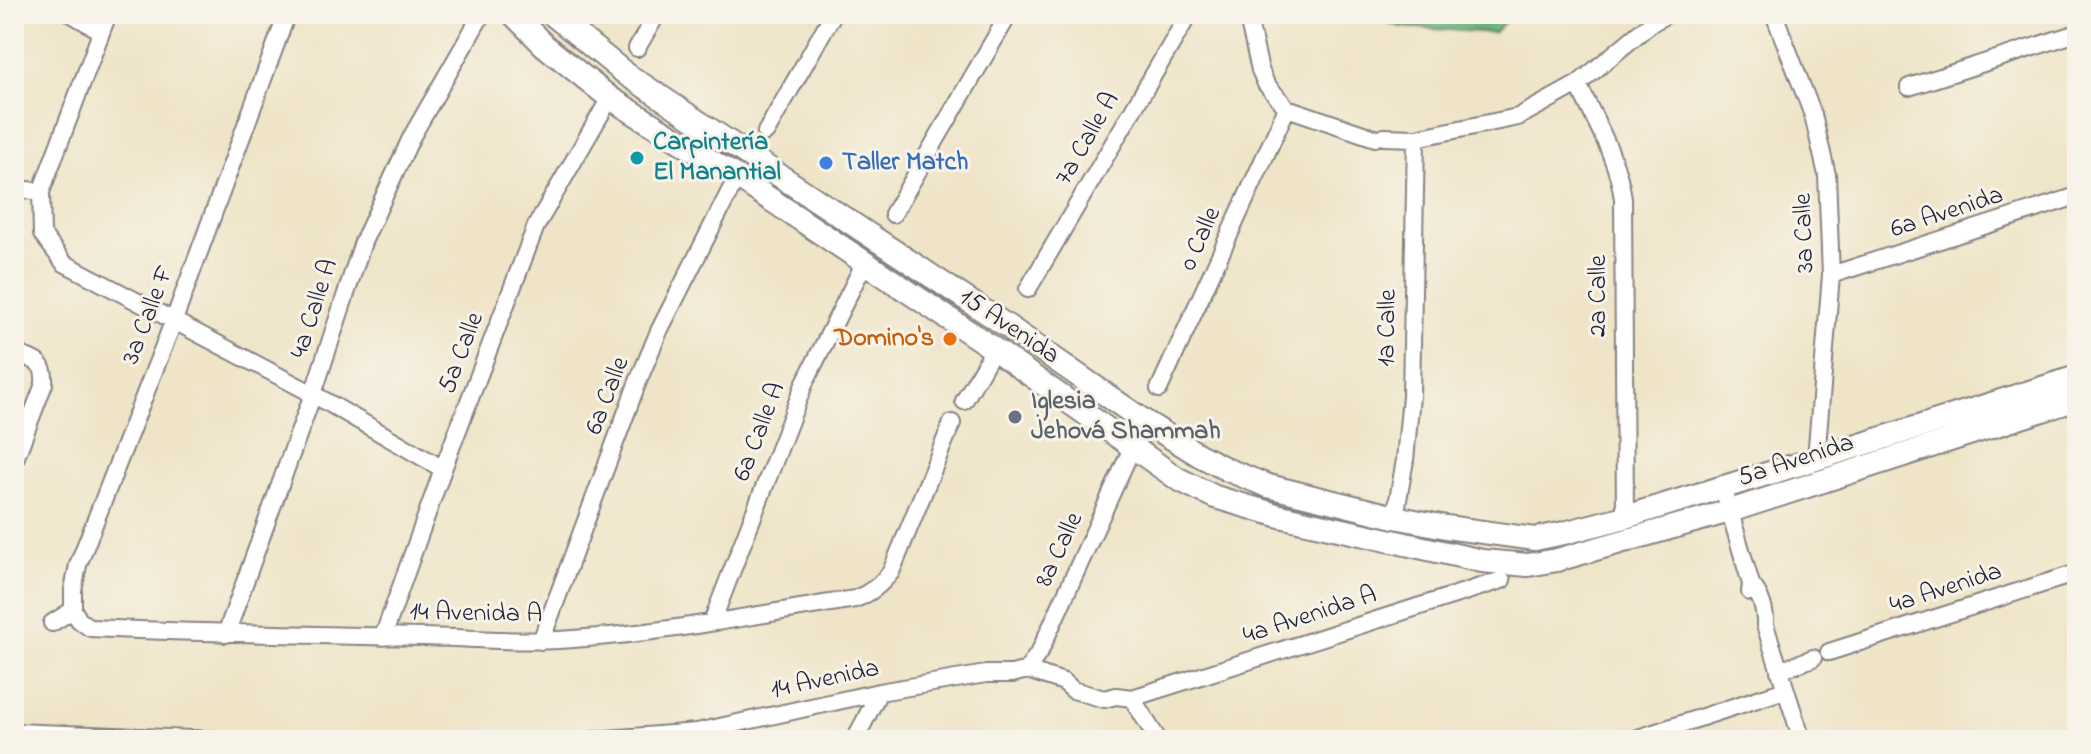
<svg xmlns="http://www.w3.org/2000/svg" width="2091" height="754" font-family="'Indie Flower',sans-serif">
	<rect width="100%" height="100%" fill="#f7f3e8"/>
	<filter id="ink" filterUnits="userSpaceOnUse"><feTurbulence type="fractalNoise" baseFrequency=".0125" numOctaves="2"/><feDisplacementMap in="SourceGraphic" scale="16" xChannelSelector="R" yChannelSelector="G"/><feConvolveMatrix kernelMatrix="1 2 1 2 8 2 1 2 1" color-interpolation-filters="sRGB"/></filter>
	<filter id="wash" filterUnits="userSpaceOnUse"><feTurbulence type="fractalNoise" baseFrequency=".006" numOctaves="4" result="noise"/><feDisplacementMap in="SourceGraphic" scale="32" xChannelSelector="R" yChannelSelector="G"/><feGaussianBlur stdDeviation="1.8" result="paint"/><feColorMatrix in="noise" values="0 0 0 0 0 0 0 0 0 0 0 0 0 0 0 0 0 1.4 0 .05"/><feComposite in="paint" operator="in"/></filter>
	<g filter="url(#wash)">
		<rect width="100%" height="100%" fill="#efe4c7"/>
		<path fill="#68b178" stroke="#456a5a" stroke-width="2" d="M1365,14H1513L1494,33L1401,27Z"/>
	</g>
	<g filter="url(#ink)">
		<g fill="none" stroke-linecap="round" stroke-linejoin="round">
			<g stroke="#888381" stroke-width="20">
				<path id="street" d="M72,14L101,31
					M108,14L41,192L42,234L64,263L313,394L443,469
					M1247,14L1260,70L1266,84L1287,108L1375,138
					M1774,14L1813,115L1827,175L1831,275L1816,459
					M637,48L657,14
					M1578,84C1595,121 1618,158 1623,199L1625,517
					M1909,87L2077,33
					M766,132L833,14
					M1384,137L1416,138L1518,117L1578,84L1650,24L1667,14
					M14,188L41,192
					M893,214L1009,14
					M1831,275L2077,196
					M1028,289L1189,14
					M14,353C33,360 46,360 44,384L14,462
					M1159,389L1287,108
					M964,401L994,349
					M1723,488L1751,584L1750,592
					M1395,517L1405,460L1411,396L1416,138
					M1751,584C1760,594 1766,611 1765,625L1802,740
					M73,610L79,620L90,628C201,633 311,635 422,637C473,638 523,643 573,639C668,633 761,614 855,599C871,593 880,585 891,572L952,423
					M712,622L805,382L864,264
					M52,623L73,610V590L78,565L174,320L287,14
					M226,634L313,394L363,242L412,136L482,14
					M383,637L443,469L536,226L610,98
					M541,641L637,384L659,331L737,177
					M1829,652L2077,573
					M1027,670L1040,651L1132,448
					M1779,671L1813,658
					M1132,698L1158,740
					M14,732L217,740
					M594,740L697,732L879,692L986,674H1012L1027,670L1064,682L1073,690L1104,699L1116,696L1132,698L1502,580
					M855,740L879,692
					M1632,740L1785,690"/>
			</g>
			<g stroke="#888381" stroke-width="26">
				<path id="secondary" d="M513,14L545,46L610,98L737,177L994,349L1178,479L1215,497L1280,516L1482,561L1528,565L1557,560L1730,511L2077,399
					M552,14L626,74L1007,326L1144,421L1199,455L1228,470L1268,486L1395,517L1446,527L1535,539L1564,533L1625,517L1816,459L2077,377"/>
			</g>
			<use href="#street" stroke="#fff" stroke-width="16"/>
			<use href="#secondary" stroke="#fff" stroke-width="22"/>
		</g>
	</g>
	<circle fill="#0f9aa8" stroke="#f7f3e8" stroke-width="3" cx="637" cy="158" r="8"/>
	<circle fill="#3f7fe0" stroke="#f7f3e8" stroke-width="3" cx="826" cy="163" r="8"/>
	<circle fill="#e8710a" stroke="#f7f3e8" stroke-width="3" cx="950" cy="339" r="8"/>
	<circle fill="#6b7280" stroke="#f7f3e8" stroke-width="3" cx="1015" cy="417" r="8"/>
	<g text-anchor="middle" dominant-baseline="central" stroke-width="6" stroke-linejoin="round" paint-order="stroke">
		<g font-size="26" fill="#22223b" stroke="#f7f3e8">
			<text transform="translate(1088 139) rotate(-60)">7a Calle A</text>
			<text transform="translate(1947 213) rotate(-18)">6a Avenida</text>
			<text transform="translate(1805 233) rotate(-92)">3a Calle</text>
			<text transform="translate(1201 239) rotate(-66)">0 Calle</text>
			<text transform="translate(1599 296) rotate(-90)">2a Calle</text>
			<text transform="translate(315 309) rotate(-72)">4a Calle A</text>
			<text transform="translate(149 315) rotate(-69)">3a Calle F</text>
			<text transform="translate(1009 327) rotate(34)">15 Avenida</text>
			<text transform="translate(1388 328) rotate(-89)">1a Calle</text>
			<text transform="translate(462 353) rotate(-69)">5a Calle</text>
			<text transform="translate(608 396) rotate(-69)">6a Calle</text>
			<text transform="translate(760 432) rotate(-69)">6a Calle A</text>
			<text transform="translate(1796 461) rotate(-18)">5a Avenida</text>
			<text transform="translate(1060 550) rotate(-65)">8a Calle</text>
			<text transform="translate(1946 589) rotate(-18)">4a Avenida</text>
			<text transform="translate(476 614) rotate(1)">14 Avenida A</text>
			<text transform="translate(1310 616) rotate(-18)">4a Avenida A</text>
			<text transform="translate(825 680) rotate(-12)">14 Avenida</text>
		</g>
		<g font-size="26" font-weight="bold" fill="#0d838f" stroke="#f7f3e8" text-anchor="start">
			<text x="653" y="143">Carpintería<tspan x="653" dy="30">El Manantial</tspan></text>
		</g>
		<g font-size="26" font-weight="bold" fill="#366cbe" stroke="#f7f3e8" text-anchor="start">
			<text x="842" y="163">Taller Match</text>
		</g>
		<g font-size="26" font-weight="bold" fill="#c56008" stroke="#f7f3e8" text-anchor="end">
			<text x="934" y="339">Domino's</text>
		</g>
		<g font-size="26" font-weight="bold" fill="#5b616d" stroke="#f7f3e8" text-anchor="start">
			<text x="1031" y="402">Iglesia<tspan x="1031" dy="30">Jehová Shammah</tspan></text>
		</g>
	</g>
	<rect width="2091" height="754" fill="none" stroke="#f7f3e8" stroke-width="48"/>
</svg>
